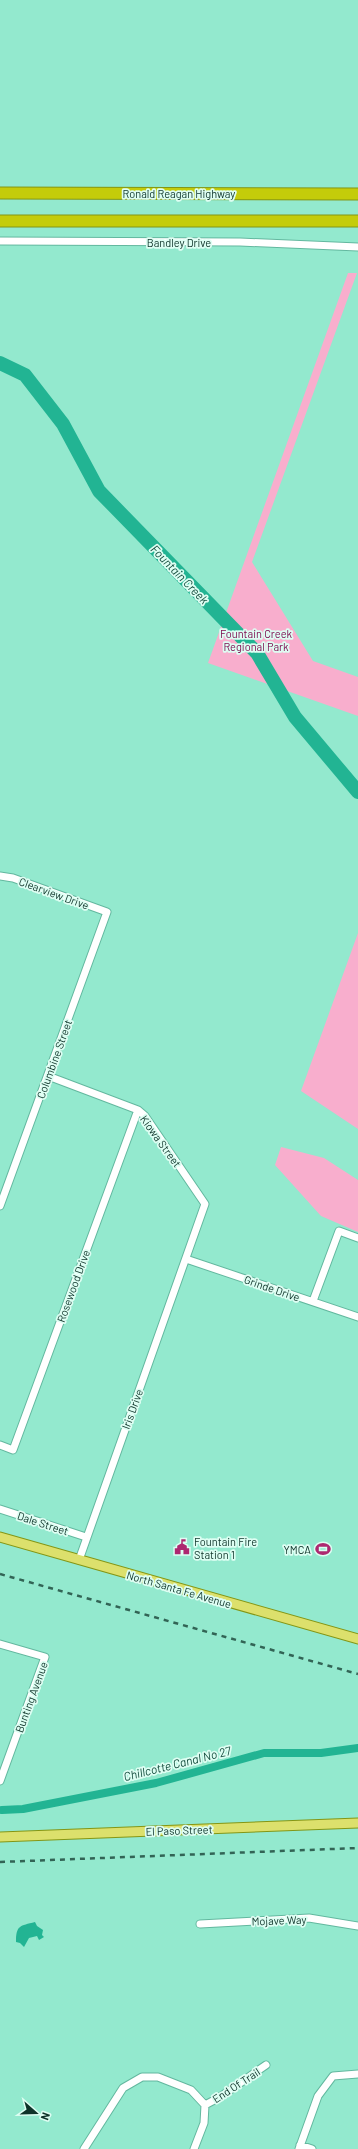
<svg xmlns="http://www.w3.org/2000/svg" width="358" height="2149" font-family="Barlow,sans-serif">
	<rect width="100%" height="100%" fill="#93e9ce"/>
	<path fill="#f8aecd" d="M348,273H357L252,562L313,661L358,677V716L208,663Z
		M358,933V1129L301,1091Z
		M281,1147L324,1158L358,1180V1232L321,1216L275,1165Z"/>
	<path fill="#22b493" d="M35,1922L37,1926L43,1930L42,1935L44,1937L39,1940L37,1936L29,1938L24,1947L20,1943L16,1942C16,1925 20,1926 35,1922Z"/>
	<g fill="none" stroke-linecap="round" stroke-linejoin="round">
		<path stroke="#22b493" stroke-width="8" d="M2,1810L23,1809L156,1783L264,1753H321L358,1748"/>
		<path stroke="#22b493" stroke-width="14" d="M0,363L25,375L63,424L99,491L257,653L295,717L358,792"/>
		<g stroke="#63b89f" stroke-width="9">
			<path id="minor" d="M0,241L240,242L358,247
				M0,876L13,878L107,912L0,1206
				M48,1076L138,1110L145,1116L205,1204L79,1560
				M186,1259L358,1317
				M313,1301L339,1231L358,1238
				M0,1445L13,1450L138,1110
				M0,1509L86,1537
				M0,1644L45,1657L0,1781
				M200,1924L309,1918L358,1926
				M205,2105L220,2097L266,2065
				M300,2145L312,2149
				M84,2149L123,2088L142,2077H158L191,2090L205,2105L204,2123L194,2149
				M299,2149L318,2096L333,2076L358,2074"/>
		</g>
		<g stroke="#849615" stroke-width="11">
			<path id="major" d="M0,1537L358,1639
				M0,1837L358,1823"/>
		</g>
		<g stroke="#849615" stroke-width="13">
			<path id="highway" d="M0,193L358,194
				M0,221H358"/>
		</g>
		<use href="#minor" stroke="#fff" stroke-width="7"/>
		<use href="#major" stroke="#dce06c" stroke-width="9"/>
		<use href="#highway" stroke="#c4cc0a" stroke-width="11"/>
		<path stroke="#326455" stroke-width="2.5" stroke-dasharray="5 5" stroke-linecap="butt" d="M0,1574L358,1674
			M0,1862L358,1848"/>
	</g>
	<defs>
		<g id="civic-bare" transform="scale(1.2)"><path d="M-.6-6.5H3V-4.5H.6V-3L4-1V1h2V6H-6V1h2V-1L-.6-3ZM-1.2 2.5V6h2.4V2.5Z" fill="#ad2870" stroke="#defef3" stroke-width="2.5" paint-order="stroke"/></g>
		<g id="stadium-bare" transform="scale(1.2)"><path d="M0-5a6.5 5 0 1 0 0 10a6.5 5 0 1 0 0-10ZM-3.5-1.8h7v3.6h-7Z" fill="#ad2870" stroke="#defef3" stroke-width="2.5" paint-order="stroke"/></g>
	</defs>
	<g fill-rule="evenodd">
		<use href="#civic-bare" x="182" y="1547"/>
		<use href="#stadium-bare" x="323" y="1549"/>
	</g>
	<g text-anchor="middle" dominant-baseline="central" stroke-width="3.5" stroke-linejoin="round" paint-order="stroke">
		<g font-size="11" fill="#0e3329" stroke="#defef3">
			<text x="179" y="193">Ronald Reagan Highway</text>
			<text x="179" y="242">Bandley Drive</text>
			<text transform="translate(54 893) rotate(20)">Clearview Drive</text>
			<text transform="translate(54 1059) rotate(-70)">Columbine Street</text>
			<text transform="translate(161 1141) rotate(54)">Kiowa Street</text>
			<text transform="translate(73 1286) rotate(-70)">Rosewood Drive</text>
			<text transform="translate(272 1288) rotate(19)">Grinde Drive</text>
			<text transform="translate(132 1409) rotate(-70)">Iris Drive</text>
			<text transform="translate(43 1523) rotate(18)">Dale Street</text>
			<text transform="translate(179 1589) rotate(16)">North Santa Fe Avenue</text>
			<text transform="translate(31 1697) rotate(-70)">Bunting Avenue</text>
			<text transform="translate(179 1830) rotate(-2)">El Paso Street</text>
			<text transform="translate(279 1920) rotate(-2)">Mojave Way</text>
			<text transform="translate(236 2085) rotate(-33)">End Of Trail</text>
		</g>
		<g font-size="11" fill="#7d074d" stroke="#defef3">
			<text x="256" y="633">Fountain Creek<tspan x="256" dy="13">Regional Park</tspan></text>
		</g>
		<g font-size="11" fill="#0e3329" stroke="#defef3" text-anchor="start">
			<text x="194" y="1541">Fountain Fire<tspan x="194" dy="13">Station 1</tspan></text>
			<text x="311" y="1549" text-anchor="end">YMCA</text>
		</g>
		<g font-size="12" font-style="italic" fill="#164e3f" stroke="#defef3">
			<text transform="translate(180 574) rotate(46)">Fountain Creek</text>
			<text transform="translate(177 1763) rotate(-14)">Chillcotte Canal No 27</text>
		</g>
	</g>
	<g transform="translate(36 2113) rotate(110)" stroke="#defef3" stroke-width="3" paint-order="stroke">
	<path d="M0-3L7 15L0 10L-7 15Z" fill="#0e3329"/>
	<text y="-6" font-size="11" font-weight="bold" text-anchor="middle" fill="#0e3329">N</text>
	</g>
</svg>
